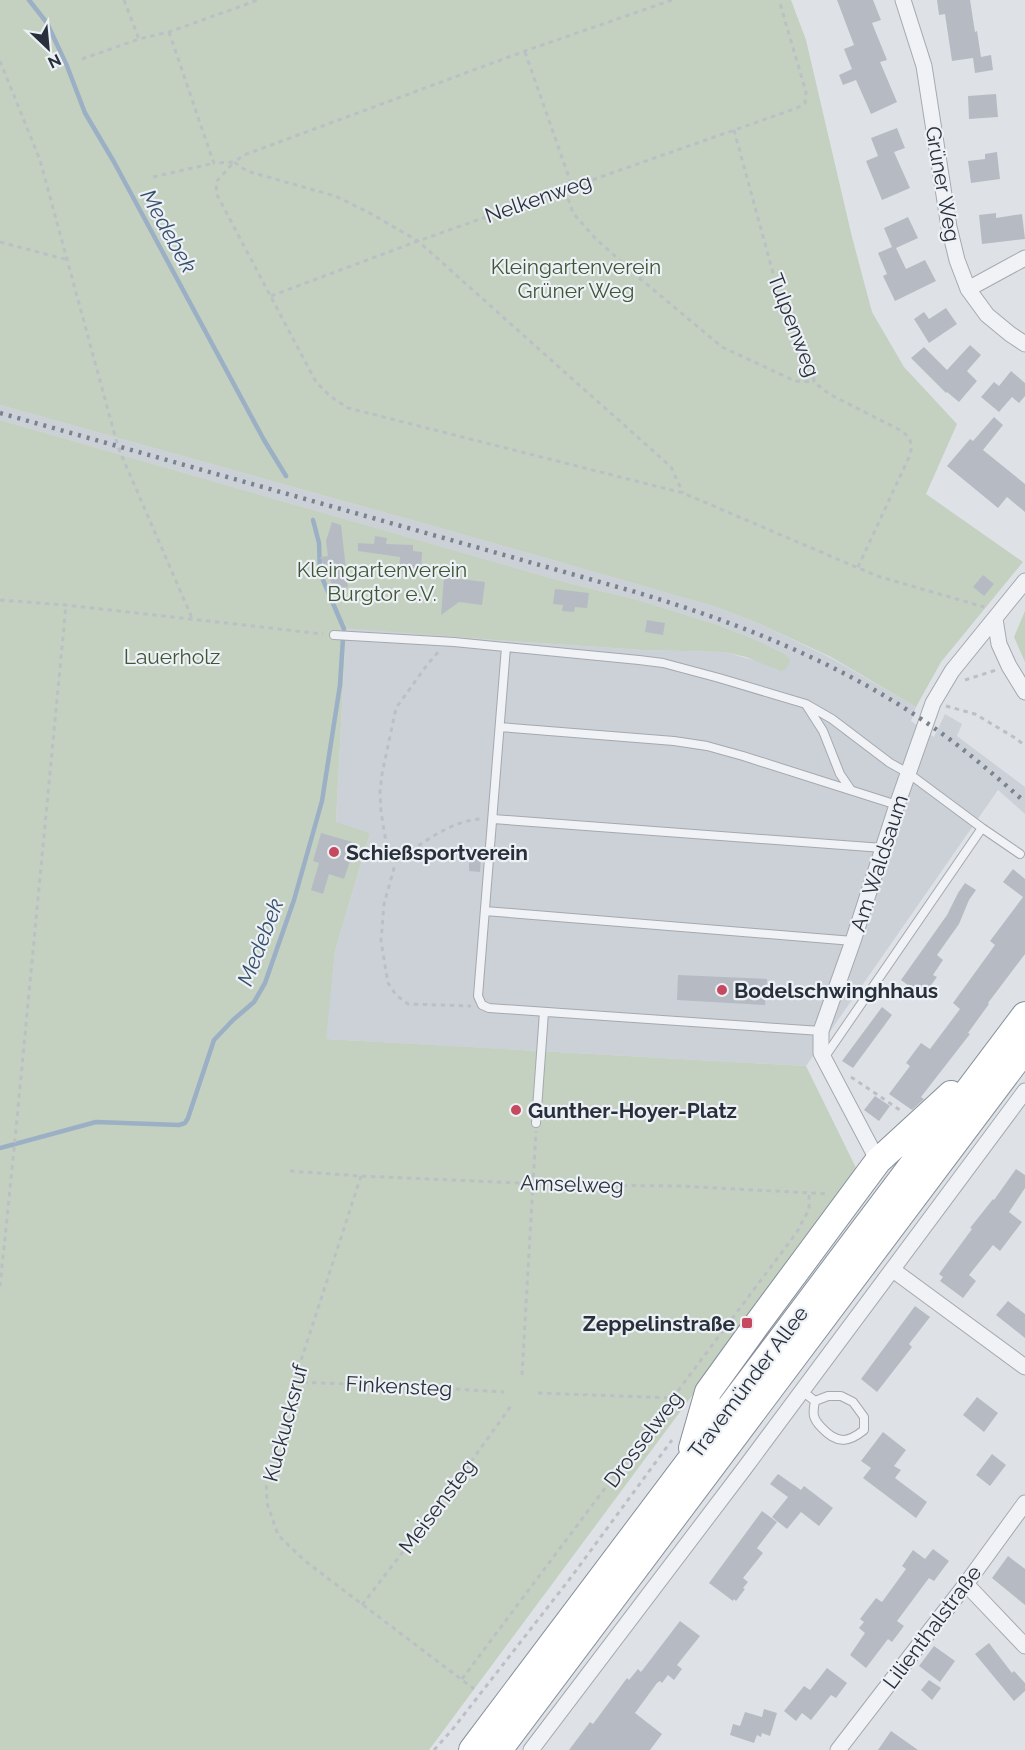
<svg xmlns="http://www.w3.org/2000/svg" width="1025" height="1750" font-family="Raleway,sans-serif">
	<rect width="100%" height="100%" fill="#dee2e7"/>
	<path fill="#ccd1d8" d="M0,405L458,533L716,607L760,624L831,658L916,707L911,721L934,737L945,714L962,724L957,736L1025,787V814L998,790L806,1066L325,1039L335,951L370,833L336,823L346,627L468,638L642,650L724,652L786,669L789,661L787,655L752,638L712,623L638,600L568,583L0,420Z"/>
	<path fill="#c4d0c0" d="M0,0H791L806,40L852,237L872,312L904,367L957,424L926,494L1023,562L941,662L916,707L831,657L760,624L716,607L458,533L0,405Z
		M0,420L568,583L638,600L712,623L752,638L787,655L790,661L786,669L781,671L746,657L724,652L642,650L468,638L346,628L336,822L370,833L335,951L326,1039L806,1066L858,1172L429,1750H0Z
		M1025,611V662L1014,637Z"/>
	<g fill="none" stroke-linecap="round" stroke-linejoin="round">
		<path stroke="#9bb0c5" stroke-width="4.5" d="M29,0L47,23L67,66L85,113L114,162L264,440L286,476
			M313,520L319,543L320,573L344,629
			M0,1148L96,1122L179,1125L185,1123L188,1118L214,1040L233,1020L254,1002L265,983L294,900L322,801L340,685L343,638"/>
	</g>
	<path fill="#b6bbc3" d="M837,0H873L881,20L872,23L887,60L880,62L897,102L871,114L856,80L843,85L839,75L852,69L844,49L854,45Z
		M937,0H970L975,32L977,31L981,57L991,55L993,70L975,73L973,58L952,61L945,14L939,15Z
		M996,94L998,117L969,119L968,96Z
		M897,128L905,148L894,152L910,188L882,200L866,161L878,156L871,138Z
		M997,152L1000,179L971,183L968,161L985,159V154Z
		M996,213V218L1022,214L1025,239L982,244L979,215Z
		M908,217L918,238L896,248L906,269L925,260L936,281L895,301L883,276L887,274L878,253L892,247L884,228Z
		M946,308L957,324L929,343L914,319L924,312L929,319Z
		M970,345L981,355L967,371L977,381L959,402L947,392L946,393L911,358L924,347L947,370Z
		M1011,371L1025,383V396L1019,403L1012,397L999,412L981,397L994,382L999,386Z
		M994,417L1003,425L983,450L1025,484V512L1007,497L998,508L947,466L970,439L973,441Z
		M332,522L341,525L348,587L334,589L320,557L328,556L326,541Z
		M375,536L387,538L386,544L413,545V551L422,552L421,572L399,571L400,557L358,551V543L374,544Z
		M983,575L994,584L984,596L973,587Z
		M444,577L485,582L482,605L459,602L441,615Z
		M555,589L589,593L587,608L575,607L574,612L562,611L563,605L553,604Z
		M647,620L665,623L663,635L645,632Z
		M321,833L356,843L344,879L329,874L323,894L311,890L319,863L313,861Z
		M469,859H481L480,872L469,871Z
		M1013,869L1025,879V954L988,1003L989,1004L968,1033L970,1034L921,1097L924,1099L912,1110L889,1094L910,1066L906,1063L921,1043L930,1049L960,1009L953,1003L995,945L990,941L1023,897L1003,882Z
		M965,883L976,890L969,900L959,924L937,955L943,960L933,975L937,977L923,996L901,980L947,915L958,893Z
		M678,975L767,979L765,1005L677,1000Z
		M882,1007L892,1015L853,1068L842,1061Z
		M875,1096L890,1106L879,1121L864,1110Z
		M1016,1169L1025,1175V1188L1009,1212L1022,1222L1000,1251L993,1245L969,1275L976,1281L963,1298L940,1281L943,1277L939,1274L972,1229L970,1228L993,1199L994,1200Z
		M1008,1301L1025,1314V1338L996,1315Z
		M915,1306L930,1317L909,1344L912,1347L877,1392L861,1379Z
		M977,1397L998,1413L984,1432L963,1415Z
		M883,1432L906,1450L894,1466L901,1470L895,1478L927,1502L916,1518L863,1478L871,1468L861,1461Z
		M992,1454L1006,1465L990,1486L976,1475Z
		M778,1474L801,1490L804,1486L833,1508L819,1526L801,1512L787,1529L772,1517L788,1497L770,1484Z
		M762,1511L777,1522L757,1548L763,1553L743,1578L748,1582L743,1588L745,1589L736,1601L734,1599L733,1601L709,1583Z
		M933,1549L949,1561L934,1581L929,1578L897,1621L904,1626L892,1642L888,1639L866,1668L850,1655L865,1633L859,1628L864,1622L860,1619L876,1598L882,1602L906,1569L902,1566L913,1550L925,1559Z
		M1008,1556L1025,1569V1605L992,1578Z
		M680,1621L700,1636L677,1665L682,1669L674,1680L668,1675L662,1683L660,1681L657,1683L635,1713L662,1734L650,1750H569L590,1722L593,1724L627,1678L629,1680L638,1669L641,1672Z
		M989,1643L1012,1673L1014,1671L1025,1683V1691L1014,1701L975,1654Z
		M934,1646L955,1661L940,1682L919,1666Z
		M827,1668L847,1683L836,1698L831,1695L811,1720L802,1713L796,1721L784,1711L804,1686L810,1690Z
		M929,1680L941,1688L932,1700L921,1690Z
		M764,1709L777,1713L770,1736L762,1733L761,1737L757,1735L754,1743L730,1735L733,1724L740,1726L745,1712L762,1717Z
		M891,1731L901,1738L918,1750H878Z"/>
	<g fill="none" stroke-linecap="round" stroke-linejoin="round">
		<g stroke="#a4a9b0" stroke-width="10">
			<path id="service" d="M334,635L454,642L639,660L663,663L719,678L806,704L832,719L890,763L908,773L982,828L824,1058
				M506,647L478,996L482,1005L489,1008L821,1031
				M807,706L823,731L840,774L851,790
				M500,727L674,741L707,746L743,756L897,805
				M493,819L883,848
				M982,828L1020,854
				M485,911L853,941
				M536,1123L544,1012
				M802,1391L815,1401L828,1396H841L853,1402L864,1417V1430C848,1443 837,1444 822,1428C819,1425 815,1420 814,1416C813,1412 814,1406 815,1401"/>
		</g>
		<g stroke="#a4a9b0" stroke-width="17">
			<path id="minor" d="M903,0L924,66L949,227L957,260L968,289L987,315L1010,334L1025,344
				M968,289L1025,258
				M995,619L999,644L1009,666L1025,692
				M878,1161L821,1053V1031L853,941L897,805L933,703L952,671L1025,581
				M893,1270L1025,1367
				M966,1584L1025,1646
				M531,1750L744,1469L1025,1091
				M838,1750L966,1584L1025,1503"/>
		</g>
		<g stroke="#87909c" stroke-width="28">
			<path id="trunk" d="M692,1448L708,1392L755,1327L878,1161L951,1094
				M472,1750L1025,1015
				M499,1750L1025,1049"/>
		</g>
		<path stroke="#bcc0c5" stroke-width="3" stroke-dasharray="4.5 4.5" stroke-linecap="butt" d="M124,0L139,39
			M672,0L525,51L244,155L234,162L247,171L335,196L368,212L418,241L671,467L683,493
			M169,32L212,158L214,163L234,162L217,181L216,193L316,382L330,396L348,408L683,493L877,576L984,607
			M525,52L572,186
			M82,59L139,39L169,32L258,0
			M0,61L40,160L118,447L192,618
			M734,130L773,273L792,321L812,361L814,382L829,394L900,430C910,437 913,442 910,455L858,567
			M153,177L214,163
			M565,190L573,213L595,238L637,276L722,347L795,381L814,382
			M0,242L68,260
			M271,296L418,241L797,108L805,103L806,92L779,0
			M0,600L66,605L323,634
			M438,652L427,665L396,708L382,774L380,792L381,812L386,842L396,861L384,904L381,941L388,983L396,995L408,1004L471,1006
			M965,680L996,670
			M946,706L975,714L1017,739L1025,746
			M396,861C422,844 449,821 481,819
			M851,1077L903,1112
			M290,1171L361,1176L565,1185L682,1186L828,1194
			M361,1176L294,1382L266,1476L267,1503L278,1535L305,1561L474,1689
			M0,1286L14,1150L66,605
			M522,1375L536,1131
			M294,1382L405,1386L504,1392
			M538,1393L673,1398
			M362,1605L452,1488L511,1406
			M462,1679L797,1232L809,1209V1193
			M434,1750L452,1730L572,1576L672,1440"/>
		<use href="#service" stroke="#f0f2f5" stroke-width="8"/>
		<use href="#minor" stroke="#f0f2f5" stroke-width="15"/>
		<use href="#trunk" stroke="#fff" stroke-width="26"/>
		<path stroke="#79828f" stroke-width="4.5" stroke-dasharray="3 6" stroke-linecap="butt" d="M0,413L632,591C744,624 854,668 948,738C975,758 1000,780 1025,802"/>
	</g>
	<g fill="#c54a5f" stroke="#edf0f4" stroke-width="2">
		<circle cx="334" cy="852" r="6"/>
		<circle cx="722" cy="990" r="6"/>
		<circle cx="516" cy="1110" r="6"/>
		<rect x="741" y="1317" width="12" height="12" rx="3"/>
	</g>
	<g text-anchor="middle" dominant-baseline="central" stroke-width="4.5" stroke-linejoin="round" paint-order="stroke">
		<g font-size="21" fill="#28303c" stroke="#edf0f4">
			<text transform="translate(943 184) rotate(80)">Grüner Weg</text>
			<text transform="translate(538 198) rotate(-19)">Nelkenweg</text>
			<text transform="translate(794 325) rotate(69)">Tulpenweg</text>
			<text transform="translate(879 863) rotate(-72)">Am Waldsaum</text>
			<text transform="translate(572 1184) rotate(2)">Amselweg</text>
			<text transform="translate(748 1382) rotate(-53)">Travemünder Allee</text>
			<text transform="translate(399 1386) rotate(3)">Finkensteg</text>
			<text transform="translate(285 1423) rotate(-75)">Kuckucksruf</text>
			<text transform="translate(643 1439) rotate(-53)">Drosselweg</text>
			<text transform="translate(437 1506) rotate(-53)">Meisensteg</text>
			<text transform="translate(932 1627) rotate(-53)">Lilienthalstraße</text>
		</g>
		<g font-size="21" fill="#3d5737" stroke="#edf0f4">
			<text x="576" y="266">Kleingartenverein<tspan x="576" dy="24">Grüner Weg</tspan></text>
			<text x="382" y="569">Kleingartenverein<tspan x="382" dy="24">Burgtor e.V.</tspan></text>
			<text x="172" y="656">Lauerholz</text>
		</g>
		<g font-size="21" font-weight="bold" fill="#28303c" stroke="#edf0f4" text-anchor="start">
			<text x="346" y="852">Schießsportverein</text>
			<text x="734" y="990">Bodelschwinghhaus</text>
			<text x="528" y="1110">Gunther-Hoyer-Platz</text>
			<text x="735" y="1323" text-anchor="end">Zeppelinstraße</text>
		</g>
		<g font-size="22" font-style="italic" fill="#35506d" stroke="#edf0f4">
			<text transform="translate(169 231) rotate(61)">Medebek</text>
			<text transform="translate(260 942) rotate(-69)">Medebek</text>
		</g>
	</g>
	<g transform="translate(48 48) rotate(154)" stroke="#edf0f4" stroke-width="4.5" paint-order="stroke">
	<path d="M0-4.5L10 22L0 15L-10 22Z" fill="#28303c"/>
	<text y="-9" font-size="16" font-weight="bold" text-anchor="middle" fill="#28303c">N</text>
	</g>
</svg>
